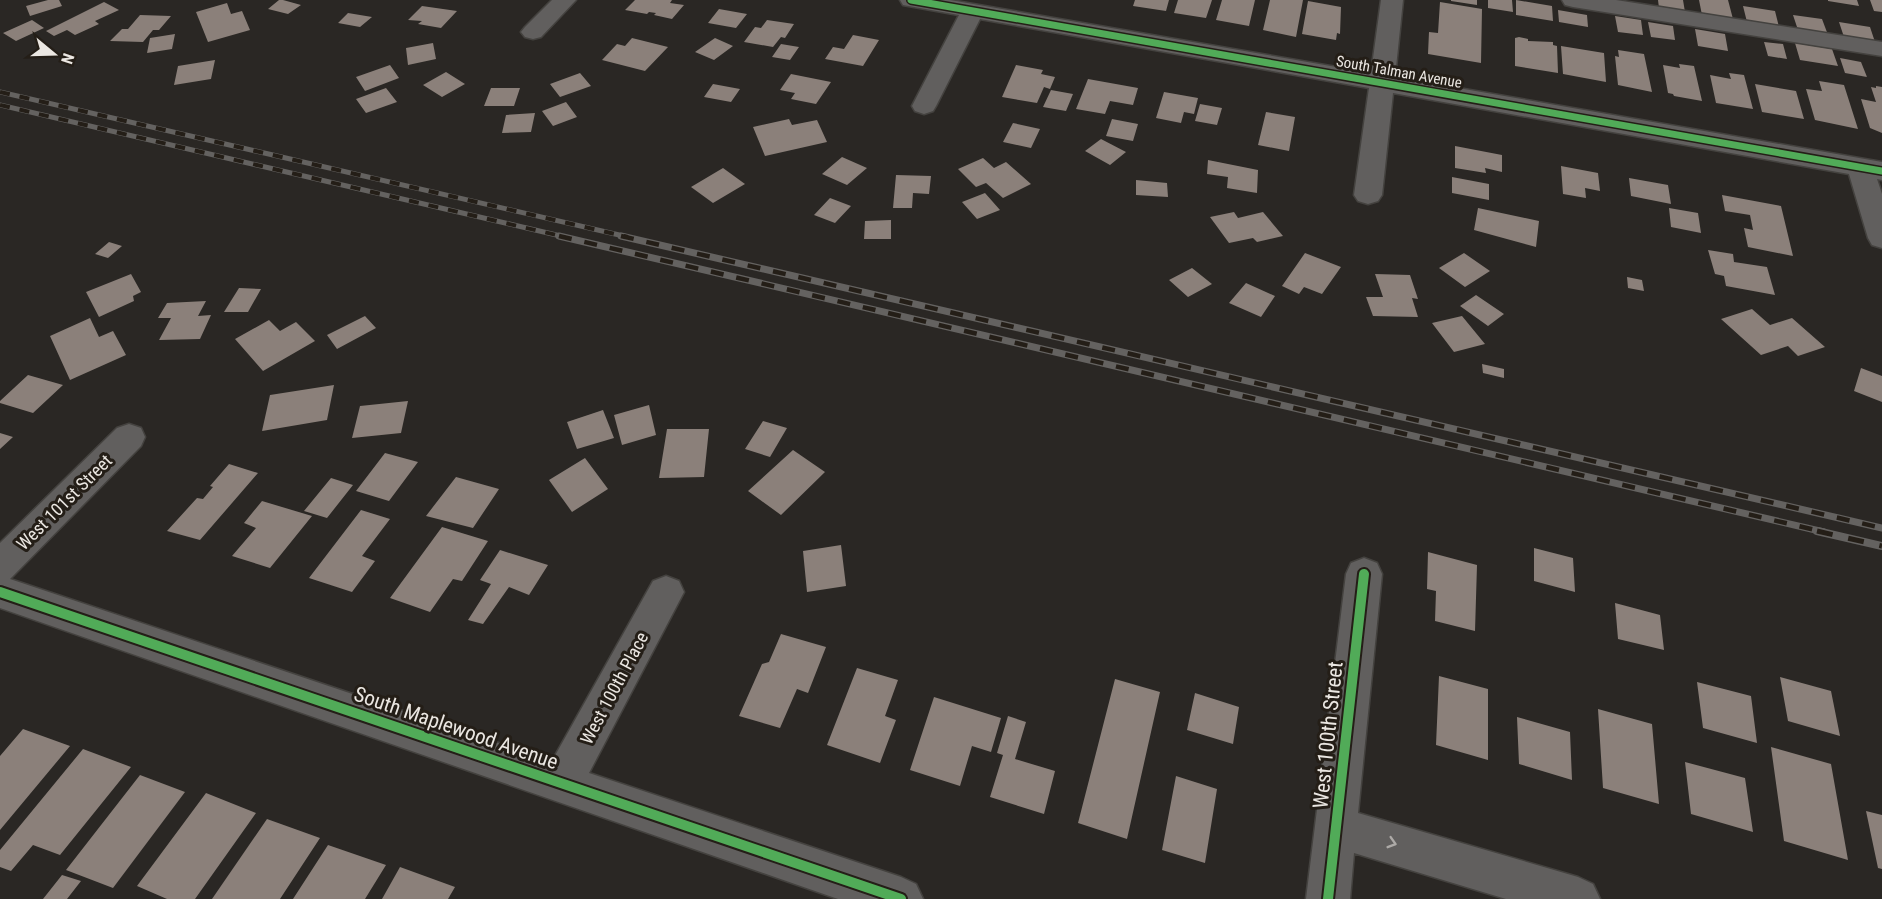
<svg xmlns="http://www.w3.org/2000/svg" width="1882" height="899" font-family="'Roboto Condensed',sans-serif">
	<rect width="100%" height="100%" fill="#2a2724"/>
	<path fill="#8b807a" d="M48,0H59L62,6L30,16L26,6Z
		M279,0H283L301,5L288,14L268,9Z
		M635,0H672L670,3L684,5L672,19L654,15L656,13L649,12L647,14L625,10Z
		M1135,0H1169L1166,11L1133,6Z
		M1178,0H1212L1206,18L1174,13Z
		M1222,0H1255L1249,26L1216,20Z
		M1270,0H1303L1296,37L1263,30Z
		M1451,0H1477V5L1451,1Z
		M1488,0H1512L1513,12L1488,8Z
		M1516,0L1552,6L1553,21L1516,15Z
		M1658,0H1683L1685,12L1659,8Z
		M1699,0H1728L1733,19L1702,15Z
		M1828,0H1857L1859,6L1828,1Z
		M1870,0H1882V12L1874,11Z
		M1308,1L1341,7L1340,34L1337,33L1336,40L1302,34Z
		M104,2L119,10L95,21L99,24L75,35L67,30L54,36L46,31Z
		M1440,2L1482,9L1481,63L1428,54L1429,32L1438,33Z
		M227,3L231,14L242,11L250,30L208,42L196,12Z
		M422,6L457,11L441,28L418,24L422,21L408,20Z
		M1743,6L1775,11L1779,27L1747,22Z
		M719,9L747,14L736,28L708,23Z
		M1558,10L1587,15L1588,27L1559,22Z
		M348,13L372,17L360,27L338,23Z
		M140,15L171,16L159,30H153L143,42L110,41L122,29H128Z
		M1793,15L1822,19L1828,35L1798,30Z
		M1615,16L1641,20L1643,35L1618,32Z
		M32,20L44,28L16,41L3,33Z
		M767,20L794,24L785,38L781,37L773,47L744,42L755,27L761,28Z
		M1648,22L1673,26L1675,40L1651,37Z
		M1839,22L1870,27L1875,42L1844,37Z
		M1695,29L1725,34L1728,51L1698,46Z
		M175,34L172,49L147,53L150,38Z
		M853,35L879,40L863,66L825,59L833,47L844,49Z
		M1519,37L1528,39V41L1553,42V45L1557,46L1558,73L1515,66V38Z
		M632,38L668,47L645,71L602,60L617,44L625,46Z
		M715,38L733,46L714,60L695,52Z
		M1764,42L1783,44L1787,59L1768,56Z
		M433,43L436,59L408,65L406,48Z
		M1795,43L1832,49L1838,66L1800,60Z
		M781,44L799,47L790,60L772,57Z
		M1561,46L1604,53L1606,82L1563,74Z
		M1618,50L1644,54L1652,92L1618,85L1615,56L1619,57Z
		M1840,58L1861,62L1867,77L1845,73Z
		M215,60L211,79L174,85L178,66Z
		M1679,64L1694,66L1702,101L1674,96L1673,94L1668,93L1663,65L1680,68Z
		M390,65L399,78L365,91L356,77Z
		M1016,65L1043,70L1041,74L1055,77L1050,89L1044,87L1037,103L1002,97Z
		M446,72L465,84L442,97L423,85Z
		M580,73L591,86L560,97L550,84Z
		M1729,73L1744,75L1753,109L1716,103L1710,75L1731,79Z
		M791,74L831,82L816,104L791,99L795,93L780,90Z
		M1088,79L1138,88L1133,105L1110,101L1105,114L1076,109Z
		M1819,81L1844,85L1858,129L1815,120L1806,89L1822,91Z
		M713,84L740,89L731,102L704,97Z
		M1755,84L1796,91L1804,119L1762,112Z
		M1876,86L1882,87V133L1870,128L1861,99L1876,102L1871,87L1876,88Z
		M386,88L397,102L366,113L356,99Z
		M491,88H520L514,106H484Z
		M1051,90L1073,94L1066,111L1043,107Z
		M1164,92L1198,98L1194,114L1184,112L1181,123L1156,118Z
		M566,102L577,117L553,126L542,111Z
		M1200,104L1222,108L1217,125L1195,121Z
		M1266,112L1295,117L1289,151L1258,145Z
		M535,113L531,132L502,133L506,115Z
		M789,119L792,125L817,120L827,142L765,156L753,127Z
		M1112,119L1138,124L1133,141L1106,136Z
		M1013,123L1040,129L1031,148L1003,142Z
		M1101,139L1126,152L1110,165L1085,151Z
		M1455,146L1502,155V172L1485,168L1486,173L1455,168Z
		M842,157L867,168L847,185L822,174Z
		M983,158L994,168L1006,162L1031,184L1003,198L986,183L976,187L958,169Z
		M1208,160L1258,170L1257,193L1227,188L1228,177L1207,174Z
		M1561,166L1598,173L1600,191L1585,188L1586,198L1563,194Z
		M723,168L745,184L713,203L691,187Z
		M896,175L931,176L929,194L913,193L912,208H893Z
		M1452,177L1489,184V200L1452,193Z
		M1629,178L1668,185L1671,204L1631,196Z
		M1136,180L1167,183L1168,197L1136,195Z
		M985,193L1000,210L977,219L962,202Z
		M1722,195L1781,206L1793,256L1748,247L1744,228L1753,230L1750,215L1725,211Z
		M830,198L851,206L835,223L814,215Z
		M1478,208L1539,221L1536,247L1474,230Z
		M1669,208L1698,213L1701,233L1671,227Z
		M1234,212L1238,218L1263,212L1283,236L1257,242L1253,238L1229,243L1210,217Z
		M891,220V239H864L865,221Z
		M109,242L122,246L108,258L95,254Z
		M1708,250L1733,254L1734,262L1767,267L1775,295L1726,286L1724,276L1715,274Z
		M1305,253L1341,267L1322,294L1304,287L1299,294L1282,286Z
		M1464,253L1490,271L1465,287L1439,268Z
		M1192,268L1212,284L1188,297L1169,280Z
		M131,274L141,292L133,296L134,301L99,317L86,292Z
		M1375,274L1410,275L1418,299L1412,298L1418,317L1373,316L1366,297H1383Z
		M1627,277L1642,280L1644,291L1628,288Z
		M1246,283L1275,296L1261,317L1229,303Z
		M239,288L261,289L248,312H224Z
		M1476,295L1504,314L1488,326L1460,306Z
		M206,301L198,316L211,315L200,339L159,340L171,318H158L167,303Z
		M1752,309L1770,325L1792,318L1825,347L1798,356L1788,346L1761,355L1721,319Z
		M365,316L376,328L337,349L327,335Z
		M1462,316L1485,344L1454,352L1432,323Z
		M90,318L99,337L113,331L126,355L70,380L50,336Z
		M269,320L280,331L296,322L315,341L263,371L235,339Z
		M1482,364L1504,369V378L1483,373Z
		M1861,368L1882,376V402L1854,391Z
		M28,375L63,385L33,413L0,403V401Z
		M334,385L327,420L262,431L270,395Z
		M408,401L401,433L352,438L360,406Z
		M649,405L656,435L622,445L614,415Z
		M603,410L614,438L577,449L567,422Z
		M763,421L787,428L770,457L745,449Z
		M667,429H709L704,477L659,478Z
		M0,433L13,437L0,449Z
		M793,450L825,472L781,515L748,491Z
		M385,453L418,462L389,501L356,491Z
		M585,458L608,489L572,512L549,480Z
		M229,464L258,473L200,540L167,531L197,498L203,499L213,487L210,486Z
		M456,477L499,489L473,528L426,516Z
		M331,478L353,485L327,518L304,511Z
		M262,501L312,516L270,568L232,556L256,528L244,523Z
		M361,510L390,519L362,556L375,561L352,592L309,578Z
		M442,527L488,541L462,581L453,579L430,612L390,598Z
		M841,545L846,586L807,592L803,551Z
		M1534,548L1573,558L1575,592L1534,581Z
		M500,550L548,565L529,595L509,587L483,624L468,620L491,584L480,580Z
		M1428,552L1477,565L1475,631L1435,621L1436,591L1427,589Z
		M1615,603L1660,615L1664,650L1618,639Z
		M781,634L826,647L808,693L797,689L780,728L739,716L762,664L769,662Z
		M857,668L898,680L885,716L896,720L880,763L827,745Z
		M1439,676L1488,689V760L1436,745Z
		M1780,677L1831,691L1840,736L1788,721Z
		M1115,679L1160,692L1127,839L1078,823Z
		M1697,682L1751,696L1757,743L1703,728Z
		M1195,693L1239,707L1233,744L1187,730Z
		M934,697L1001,718L991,752L972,746L960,786L910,770Z
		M1598,709L1652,724L1659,804L1603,788Z
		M1008,716L1026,722L1015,759L1055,771L1044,814L990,797L1003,755L997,753Z
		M1517,717L1570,732L1572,780L1519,764Z
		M23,729L70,746L0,830V756Z
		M1771,747L1831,764L1848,860L1784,841Z
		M83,749L131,767L60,855L33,845L11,871L0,867V850Z
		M1685,762L1745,778L1753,832L1691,814Z
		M140,775L185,792L113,888L66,870Z
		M1176,776L1217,789L1205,863L1162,850Z
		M206,793L256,813L195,899H167L137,886Z
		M1866,811L1882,815V869L1878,868Z
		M267,819L320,838L280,899H212Z
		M328,845L386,865L365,899H293Z
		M400,867L455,887L448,899H382Z
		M62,875L81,881L67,899H43Z"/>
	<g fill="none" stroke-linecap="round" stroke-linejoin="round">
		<g stroke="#44423f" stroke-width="3">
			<path id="minor" d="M552,0H576L541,37L533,39L525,37L521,32L525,27Z
				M900,0H950L1371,73L1381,0H1403L1395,77L1882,162V180L1877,179L1882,194V248L1872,245L1868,238L1849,174L1393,93L1382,195L1378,201L1368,204L1358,201L1354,195L1369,88L980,19L936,106L933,111L924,114L915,111L912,106L959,15L903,5Z
				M1562,0H1616L1882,42V56L1573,7L1565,5Z
				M129,424L141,428L145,437L141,446L10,579L552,761L653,581L666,576L679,581L684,592L589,773L901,877L916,884L923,899H838L0,608V543L117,428Z
				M1364,558L1377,563L1382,574L1358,813L1578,877L1593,884L1600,899H1506L1354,853L1350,899H1306L1346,574L1351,563Z"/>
		</g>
		<use href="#minor" fill="#615f5e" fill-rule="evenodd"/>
		<g stroke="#646260" stroke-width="5">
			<path id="rail-far2" d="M0,92L628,237
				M0,105L565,237"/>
		</g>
		<g stroke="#646260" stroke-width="7">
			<path id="rail-far1" d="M559,236L1824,532
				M621,236L1882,528"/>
		</g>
		<g stroke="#646260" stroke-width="8">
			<path id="rail" d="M1817,531L1882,546"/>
		</g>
		<use href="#rail-far2" stroke="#241e17" stroke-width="4" stroke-dasharray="10" stroke-linecap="butt"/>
		<use href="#rail-far1" stroke="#241e17" stroke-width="4.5" stroke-dasharray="13" stroke-linecap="butt"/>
		<use href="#rail" stroke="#241e17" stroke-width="5" stroke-dasharray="16" stroke-linecap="butt"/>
		<g stroke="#241e17" stroke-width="10">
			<path id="cycleway-far1" d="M911,0L1882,171"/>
		</g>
		<g stroke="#241e17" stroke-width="14">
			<path id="cycleway" d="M0,592L901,899
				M1328,899L1364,574"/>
		</g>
		<use href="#cycleway-far1" stroke="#51ab58" stroke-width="7"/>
		<use href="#cycleway" stroke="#51ab58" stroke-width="10"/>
	</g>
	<defs><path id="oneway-chevron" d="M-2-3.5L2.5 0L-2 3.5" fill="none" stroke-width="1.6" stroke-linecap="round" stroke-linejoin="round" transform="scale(1.5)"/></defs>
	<use stroke="#adaaa7" href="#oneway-chevron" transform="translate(1392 843) rotate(17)"/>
	<g text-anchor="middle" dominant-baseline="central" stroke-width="6" stroke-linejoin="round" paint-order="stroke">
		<g font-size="15" fill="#ebe7e2" stroke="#241e17">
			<text transform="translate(1399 72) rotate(10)">South Talman Avenue</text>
		</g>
		<g font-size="18" fill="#ebe7e2" stroke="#241e17">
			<text transform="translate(64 502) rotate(-45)">West 101st Street</text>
			<text transform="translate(614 688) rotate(-62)">West 100th Place</text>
		</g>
		<g font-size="21" fill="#ebe7e2" stroke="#241e17">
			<text transform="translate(456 728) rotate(19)">South Maplewood Avenue</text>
			<text transform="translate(1328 735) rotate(-84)">West 100th Street</text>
		</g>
	</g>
	<g transform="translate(54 54) rotate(109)" stroke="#241e17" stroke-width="4.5" paint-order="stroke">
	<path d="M0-4.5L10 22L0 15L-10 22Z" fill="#ebe7e2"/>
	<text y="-9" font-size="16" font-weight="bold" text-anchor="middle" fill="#ebe7e2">N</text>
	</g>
</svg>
